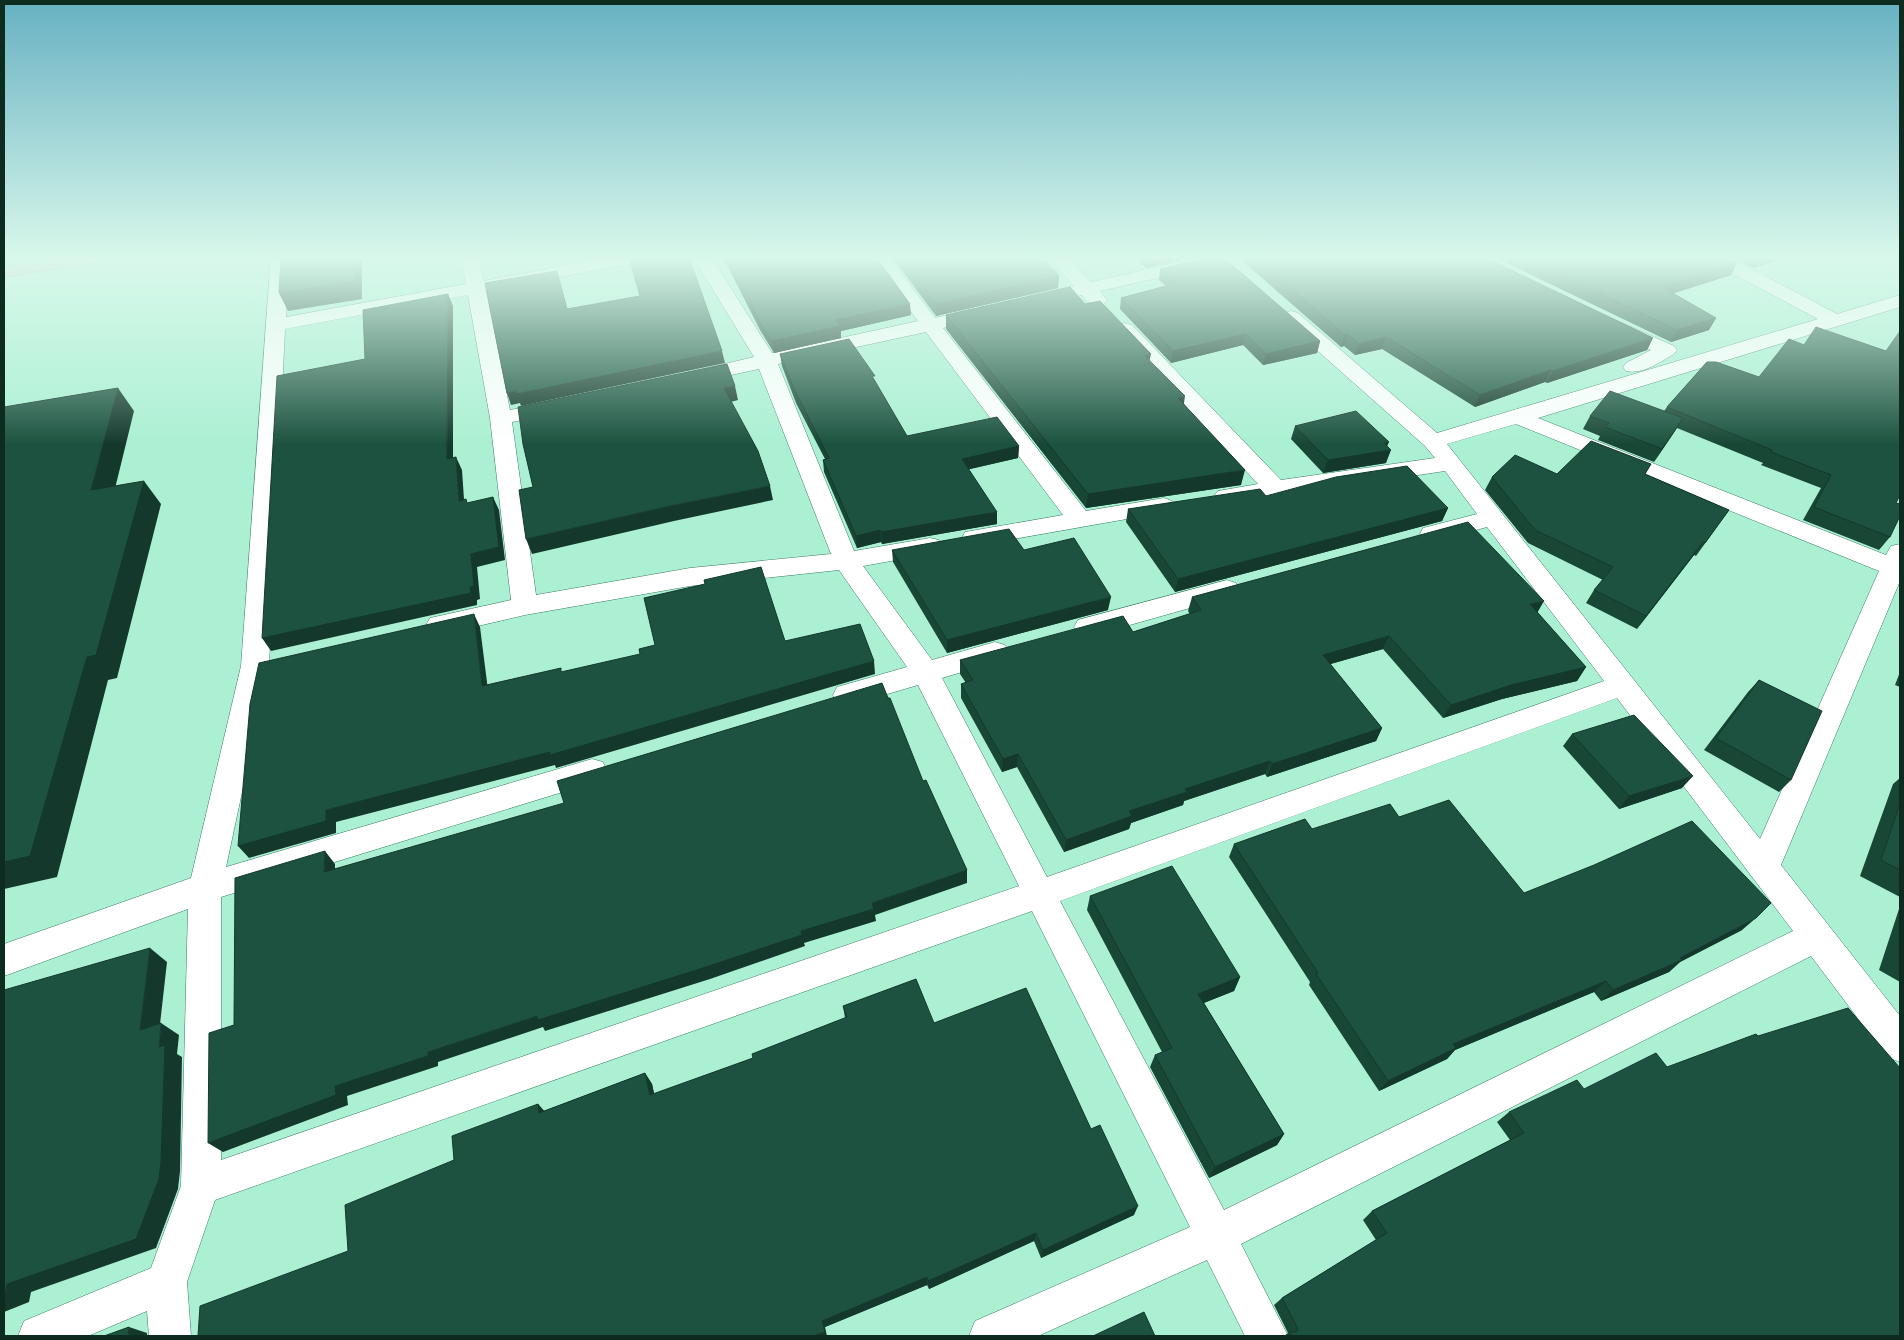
<svg xmlns="http://www.w3.org/2000/svg" width="1904" height="1340" font-family="Lato,sans-serif">
	<rect width="100%" height="100%" fill="#abf0d3"/>
	<g fill="none" stroke-linecap="round" stroke-linejoin="round">
		<g stroke="#397d63" stroke-width="1">
			<path id="minor" d="M271,257H289L286,317L466,284L461,257H479L484,281L609,257H649L646,261L640,262L486,291L510,410L556,401L564,402L567,407L564,412L512,422L536,595L690,568L831,554L759,369L693,383L686,381L683,377L686,373L754,357L693,257H711L772,353L918,321L870,257H889L935,318L983,307L990,309L993,313L990,317L943,328L1086,511L1164,498L1172,501L1176,506L1172,511L974,546L965,544L962,538L965,532L1063,515L926,332L778,364L854,551L930,538L939,540L942,546L939,552L930,554L863,566L932,660L995,642L1005,645L1009,652L1005,659L942,678L1047,877L1604,681L1487,527L1432,542L1423,540L1420,534L1423,528L1477,514L1445,471L1226,504L1218,501L1214,496L1218,491L1258,484L1118,333L1115,329L1118,325L1125,323L1132,325L1281,480L1435,458L1425,446L1284,321L1281,317L1284,313L1291,311L1298,313L1437,433L1818,319L1709,261L1706,257H1729L1837,314L1900,295V307L1538,418L1886,555L1891,546L1900,544V581L1781,865L1900,1016V1062L1887,1057L1811,956L1241,1244L1288,1336H1245L1207,1260L1038,1336H969L975,1321L1190,1227L1032,911L215,1200L187,1282L191,1336H149L147,1311L88,1336H18L24,1321L151,1268L181,1186L188,909L4,976V944L191,878L241,666ZM468,295L490,418L511,600L430,618L426,625L430,632L439,635L525,615L690,586L839,570L907,667L837,687L833,695L837,703L847,706L918,685L1019,886L221,1160V897L592,783L603,780L607,771L603,762L592,759L226,867L269,666L285,329ZM1516,424L1879,571L1760,839L1447,444ZM1617,698L1793,931L1224,1210L1060,901Z
				M1048,257H1067L1091,282L1201,257H1235L1232,261L1100,291L1107,300L1104,304C1093,307 1089,303 1082,295L1037,306L1030,304L1027,300L1030,296L1074,286Z
				M1618,321L1674,346L1677,350L1674,354C1660,362 1642,375 1626,371L1623,367L1626,363L1651,350L1611,331L1608,327L1611,323Z
				M1227,580L1236,583L1240,589L1236,595L1087,637L1078,634L1074,627L1078,620Z"/>
		</g>
		<g stroke="#8f667e" stroke-width="1">
			<path id="major" d="M62,257H107L104,261L98,262L4,277V267Z"/>
		</g>
		<use href="#minor" fill="#fff" fill-rule="evenodd"/>
		<use href="#major" fill="#e6b6d0" fill-rule="evenodd"/>
	</g>
	<path fill="#184736" d="M723,257H876L911,315L841,331V338L774,353L760,330Z
		M892,257H1042L1059,276L1058,288L936,316Z
		M1134,257H1191L1146,268Z
		M1238,257H1484L1653,338L1647,350L1547,383L1545,382L1475,407L1382,349L1355,355L1344,346L1341,347Z
		M1494,257H1726L1731,275L1673,293L1716,318L1709,330L1671,342Z
		M1734,257H1788L1753,268Z
		M1160,269L1320,341L1317,353L1263,365L1243,345L1171,363L1120,309L1121,298L1166,286L1159,280Z
		M1085,304L1150,361L1184,404L1241,485L1086,508L946,329V315Z
		M780,354L875,381L907,436L1019,446L1018,458L969,469L997,524L882,544L881,542L857,548L824,472L823,460L825,459L796,403L782,366Z
		M1707,362L1896,503L1890,537L1879,550L1803,520L1821,488L1761,465L1763,463L1677,428L1654,462L1598,440L1600,436L1583,429L1590,416L1664,411L1667,407Z
		M1295,426L1387,446L1386,463L1323,473L1291,439Z
		M1651,464L1645,474L1729,510L1696,556L1694,555L1637,629L1586,603L1594,590L1603,580L1528,543L1485,490L1492,477L1557,474Z
		M1266,496L1448,508L1442,521L1175,592L1126,522L1128,509Z
		M892,550H1024L1108,610L947,653L893,562Z
		M1192,597L1537,612L1586,667L1577,681L1502,699L1443,718L1383,649L1330,664L1382,728L1376,741L1267,777L1265,774L1184,801L1183,805L1131,823L1129,829L1064,852L1017,767L1002,772L961,698V684L966,683L960,674V660L1133,632L1190,614L1188,611Z
		M1900,672V687L1895,685Z
		M1759,680L1791,780L1779,792L1704,750L1748,692Z
		M1572,734L1682,788L1619,809L1563,746Z
		M1900,778V897L1860,876L1893,784Z
		M1399,817L1524,893L1742,930L1680,962L1669,972L1601,1001L1594,992L1455,1050L1447,1059L1379,1091L1309,985L1310,982L1229,857L1234,844L1312,829Z
		M1090,896L1240,977L1234,991L1204,1003L1284,1134L1277,1145L1209,1178L1150,1067L1155,1055L1162,1052L1087,910Z
		M1900,906V982L1879,970Z
		M843,1006L934,1023L1091,1129L1134,1215L1041,1258L1034,1241L929,1289L927,1285L825,1327L348,1251L454,1160L538,1104L544,1111L645,1073L652,1084L654,1094L753,1058L845,1018Z
		M1584,1089L1900,1336H1284L1288,1333L1274,1305L1282,1298L1376,1240L1363,1220L1372,1211L1510,1140L1497,1122L1509,1112Z"/>
	<path fill="#14392c" d="M354,257H362V299L288,311L279,293Z
		M562,257H585L564,261Z
		M1147,257H1191L1146,268Z
		M1760,257H1788L1753,268Z
		M1737,263L1731,275L1656,299L1662,287Z
		M1059,276L1058,288L936,316V304Z
		M448,294L453,306V472L447,459Z
		M910,304L911,315L841,331V338L774,353L772,341L836,320Z
		M1716,318L1709,330L1671,342L1677,330Z
		M1246,334L1243,345L1171,363L1173,351Z
		M1348,334L1344,346L1341,347L1345,335Z
		M1386,337L1382,349L1355,355L1359,344Z
		M1653,338L1647,350L1547,383L1553,371Z
		M1320,341L1317,353L1263,365L1266,354Z
		M722,351L725,363L521,406L520,403L511,405L507,393Z
		M1151,354L1148,368L1145,356Z
		M1551,370L1545,382L1475,407L1480,395Z
		M735,386L738,400L727,403L724,388Z
		M118,388L134,411L109,513L91,490Z
		M1185,396L1183,410L1178,398Z
		M1683,418L1675,431L1654,462L1662,449Z
		M1389,442L1385,451L1391,450L1386,463L1323,473L1328,460Z
		M1019,446L1018,458L962,471V459Z
		M456,457L462,470L465,514L459,501Z
		M1245,470L1241,485L1086,508L1088,494Z
		M144,481L161,504L117,678L108,680L57,877L4,889V862L87,657Z
		M770,486L773,500L674,521L532,554L526,539L670,506Z
		M493,497L499,510L505,560L477,567L480,599L477,600V605L271,651L262,638L470,587L471,554Z
		M1448,508L1442,521L1175,592L1178,579Z
		M997,512V524L882,544L881,532Z
		M880,530L881,542L857,548L856,536Z
		M1703,542L1694,555L1637,629L1646,616Z
		M1111,597L1108,610L947,653V640Z
		M1544,601L1536,615L1530,604Z
		M474,614L480,627L489,698L482,686Z
		M1389,636L1383,649L1317,668L1323,655Z
		M874,661L875,674L556,768L555,765L336,822V833L249,858L238,846L326,810Z
		M1586,667L1577,681L1502,699L1443,718L1451,705L1511,685Z
		M1382,728L1376,741L1267,777L1272,764Z
		M1018,754L1017,767L1002,772L1003,759Z
		M1270,761L1265,774L1184,801L1183,805L1131,823L1129,829L1064,852L1066,840L1129,811L1185,789Z
		M1693,776L1682,788L1619,809L1629,796Z
		M325,851L335,864V884L324,872Z
		M967,870V883L875,915L876,921L804,943L805,946L710,979L545,1031L543,1027L438,1062V1066L347,1096L348,1105L223,1152L208,1143L335,1086L428,1052L537,1016L801,931L872,903Z
		M1756,918L1742,930L1680,962L1669,972L1601,1001L1613,990L1680,958Z
		M150,948L167,962L158,1042L140,1030Z
		M1240,977L1234,991L1193,1007L1198,994Z
		M1606,981L1594,992L1455,1050L1447,1059L1379,1091L1388,1081L1453,1044Z
		M161,1023L179,1035L177,1054L182,1057L180,1171L178,1189L156,1248L31,1292L29,1302L4,1312V1295L7,1284L159,1047Z
		M645,1073L652,1084L657,1106L650,1095Z
		M538,1104L547,1114L539,1113Z
		M1284,1134L1277,1145L1209,1178L1215,1167Z
		M1138,1206L1134,1215L1041,1258L1043,1250Z
		M1036,1233L1034,1241L929,1289L928,1281Z
		M927,1277V1285L825,1327L827,1336H813L822,1321Z
		M129,1327L147,1333V1336H128Z"/>
	<path fill="#1c523f" stroke="#14392c" d="M281,257H354V281L279,293Z
		M629,257H689L722,351L517,394L516,391L507,393L485,283L557,271L567,309L640,296Z
		M726,257H876L910,304L836,320L840,326L772,341L758,319Z
		M900,257H1042L1059,276L936,304Z
		M1211,257H1223L1320,341L1266,354L1246,334L1173,351L1121,298L1177,283L1160,269Z
		M1254,257H1484L1653,338L1553,371L1551,370L1480,395L1386,337L1359,344L1348,334L1345,335Z
		M1523,257H1726L1737,263L1662,287L1716,318L1677,330Z
		M1070,287L1085,304L1100,301L1151,354L1145,356L1185,396L1178,398L1245,470L1088,494L946,315Z
		M448,294L447,459L456,457L459,501L466,499L467,503L493,497L499,547L471,554L474,586L470,587L471,593L262,638L277,376L365,359L363,310Z
		M1816,327L1886,351L1900,331V495L1896,503L1900,504V516L1890,537L1814,507L1831,475L1771,452L1772,450L1667,407L1707,362H1716L1759,377L1789,339L1804,345Z
		M849,339L875,376H872L907,436L997,417L1019,446L962,459L997,512L881,532L880,530L856,536L823,460L829,458L795,391L780,354Z
		M727,364L735,386L724,388L758,451L770,486L670,506L526,539L519,490L533,487L523,444L518,407Z
		M118,388L91,490L144,481L96,655L87,657L30,856L4,862V407Z
		M1610,391L1683,418L1662,449L1605,427L1609,423L1590,416Z
		M1356,411L1389,442L1384,443L1391,450L1328,460L1295,426Z
		M1591,441L1651,464L1645,474L1729,510L1705,543L1703,542L1646,616L1594,590L1613,567L1535,530L1492,477L1515,455L1557,474Z
		M1407,466L1448,508L1178,579L1128,509L1260,489L1266,496L1336,477Z
		M1468,522L1544,601L1530,604L1586,667L1511,685L1451,705L1389,636L1323,655L1382,728L1272,764L1270,761L1185,789L1187,792L1129,811L1132,816L1066,840L1018,754L1003,759L961,684L973,680L960,660L1123,616L1133,632L1201,610L1192,597Z
		M1009,529L1024,550L1074,538L1111,597L947,640L892,550Z
		M761,567L785,641L860,624L874,661L550,755V752L326,810V821L238,846L250,704L259,663L474,614L482,686L561,668V672L640,654L639,649L655,645L644,598L705,584L704,580Z
		M1759,680L1822,711L1791,780L1716,738Z
		M882,683L888,698H890L923,781L926,780L967,870L872,903L874,909L801,931L802,935L706,967L538,1020L537,1016L428,1052V1056L335,1086L336,1095L208,1143L209,1033L234,1025L235,878L325,851L324,872L564,803L557,781Z
		M1634,715L1693,776L1629,796L1572,734Z
		M1449,800L1524,893L1594,865L1692,821L1771,903L1756,918L1680,958L1682,960L1613,990L1606,981L1453,1044L1456,1048L1388,1081L1316,974L1318,973L1234,844L1305,819L1312,829L1390,804L1399,817Z
		M1900,803V870L1881,860Z
		M1172,866L1240,977L1198,994L1284,1134L1215,1167L1155,1055L1172,1048L1090,896Z
		M150,948L140,1030L161,1023L159,1047L165,1045L161,1161L159,1179L136,1239L7,1284L5,1295H4V990Z
		M916,979L934,1023L1026,988L1091,1129L1100,1125L1138,1206L1043,1250L1036,1233L928,1281L927,1277L822,1321L825,1332L813,1336H198L200,1306L348,1251L345,1205L454,1160L452,1136L538,1104L539,1113L645,1073L650,1095L753,1058L752,1054L847,1017L843,1006Z
		M1848,1008L1900,1068V1336H1292L1289,1332H1296L1298,1329L1282,1298L1387,1233L1372,1211L1524,1133L1509,1112L1577,1080L1584,1089L1656,1053L1667,1067L1756,1034L1758,1036Z
		M1144,1312L1155,1336H1093Z
		M129,1327L128,1336H104Z"/>
	<linearGradient id="sky" x2="0" y2="1"><stop stop-color="#67b1c2"/><stop offset="0.58" stop-color="#d9f8eb"/><stop offset="1" stop-color="#d9f8eb" stop-opacity="0"/></linearGradient>
	<rect width="1904" height="445" fill="url(#sky)"/>
	<rect width="1904" height="1340" fill="none" stroke="#0e2b20" stroke-width="10"/>
</svg>
